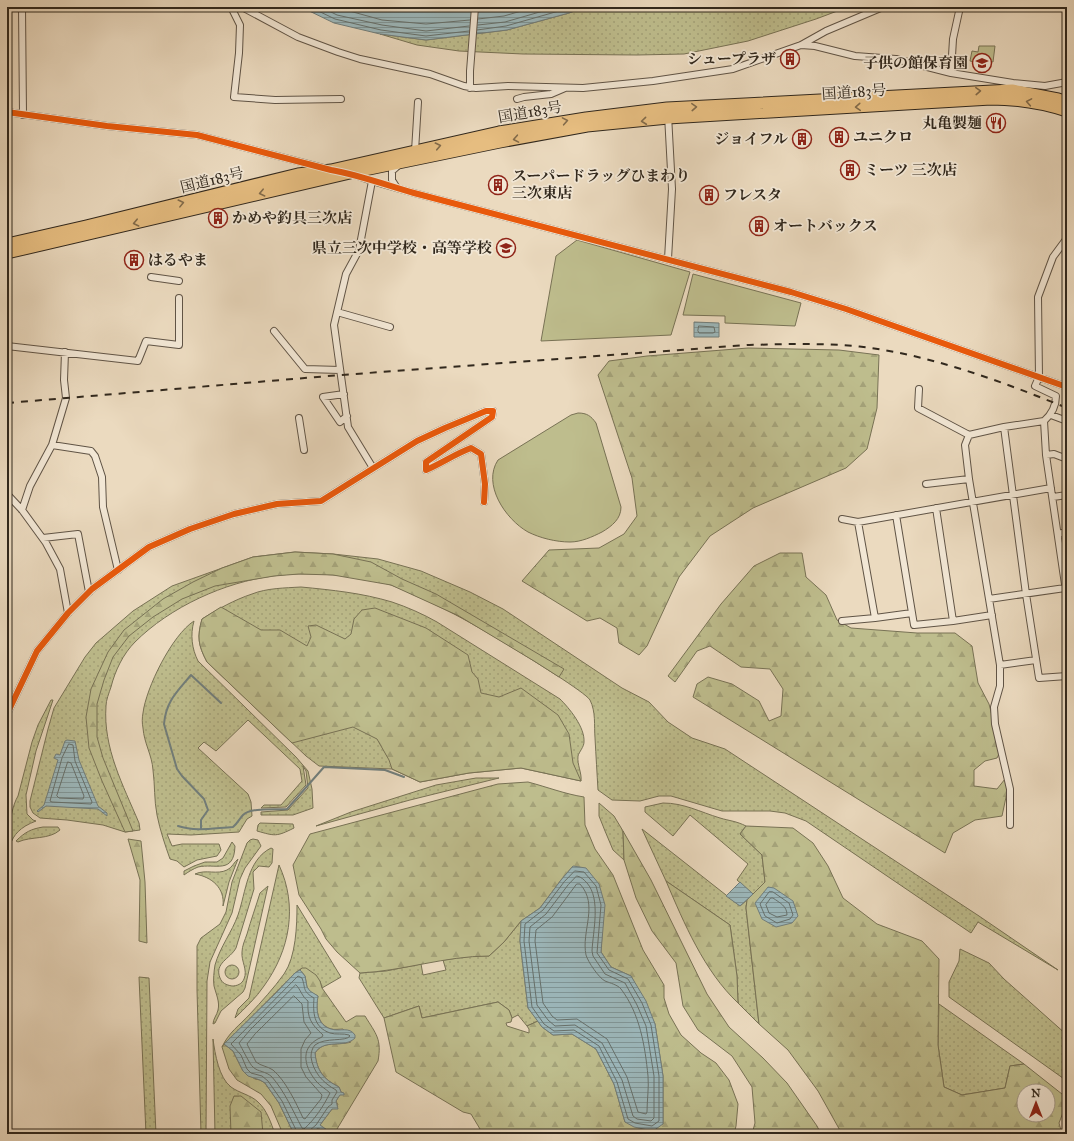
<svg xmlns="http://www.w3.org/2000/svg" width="1074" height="1141" font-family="'IM FELL Great Primer','Noto Serif JP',serif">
	<defs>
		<pattern id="grass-dots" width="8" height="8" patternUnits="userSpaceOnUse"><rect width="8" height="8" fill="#bebd8d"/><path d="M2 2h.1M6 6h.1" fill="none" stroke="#a4a279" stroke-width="1.8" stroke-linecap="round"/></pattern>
		<pattern id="forest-firs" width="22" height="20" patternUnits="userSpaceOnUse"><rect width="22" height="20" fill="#bebd8d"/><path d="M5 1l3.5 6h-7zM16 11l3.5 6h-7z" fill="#a4a279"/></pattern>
		<pattern id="water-rules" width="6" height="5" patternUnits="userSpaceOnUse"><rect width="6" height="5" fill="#9cb8bc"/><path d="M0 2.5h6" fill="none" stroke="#809698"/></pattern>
	</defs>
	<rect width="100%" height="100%" fill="#ebdabf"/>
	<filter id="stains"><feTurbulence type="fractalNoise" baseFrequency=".005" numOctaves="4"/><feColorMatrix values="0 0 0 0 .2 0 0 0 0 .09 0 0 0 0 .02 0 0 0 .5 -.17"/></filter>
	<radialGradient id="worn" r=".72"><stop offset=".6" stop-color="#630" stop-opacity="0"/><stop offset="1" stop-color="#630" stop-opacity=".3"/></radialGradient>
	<path fill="url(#grass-dots)" stroke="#787255" d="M585,7H848L816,19L748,41L684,54L637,55L523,54L459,51L417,45L380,34L426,40L507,30L569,13Z
		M295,552L333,554L378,559L421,571L470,592L503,609L622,688L649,702L668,722L692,738L725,749L979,916L1058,970L978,922L971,933L806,821L785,813L770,811H722L671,796H659L640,801L612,800L598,790C597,773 596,756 595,738C594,725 596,712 590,700C585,692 529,658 518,651C485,631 452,611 416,596C408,592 400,588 391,585C359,575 306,571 273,576C225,582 170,607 135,642C123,654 115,671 111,687C109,693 106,700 106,706C103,748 123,785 139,823L140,830L125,832L103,825L67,820L40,818L33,813L30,807V801L48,729L54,708L85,657L96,643L133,611L172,586L253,557Z
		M301,587C332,590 362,593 392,602C407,607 423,614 437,622L560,699C569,708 585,727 584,742C584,747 579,752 578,756C577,765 582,773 581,781L521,768L469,773L420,782L392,769L319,766L306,756L207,662C198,645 197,637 202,619C218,609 234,600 252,594C267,588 285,588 301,587Z
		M194,621C190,635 192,649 198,661L296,757L308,771L312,789L313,808L293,815H261V812L288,810L308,788L306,771L303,766L306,785L286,807L261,808L264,805H281L302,781L300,769L248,720L216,751L204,742L198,748L248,794L251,802L252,816L247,819L239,832L191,835L167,834L172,846L182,844H219L221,850L217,856L197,860L184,867L177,861L170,859C165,845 160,830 157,815C154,800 155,785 153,770C152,755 144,743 143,728C142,723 142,718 143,713C146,688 172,635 194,621Z
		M51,700H53L36,751L26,795L27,814L33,820L36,821C4,833 9,853 7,882C7,860 7,814 18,796L32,742L38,725Z
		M476,778H499L410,800L316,826L351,812L436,785Z
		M599,803L614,816L623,831L624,860L613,850L605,831L599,816Z
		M663,803C684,803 700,812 720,818C730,821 736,821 746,826L740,834L762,855L765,882L753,894L737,880L748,864L690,815L673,836L645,812V807Z
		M260,823L293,824L294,828C276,837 275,836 257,831L258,825Z
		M43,827H58L60,830C49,840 31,836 18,842L16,841C25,832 31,829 43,827Z
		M642,829L740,906L747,900L746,908L759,1024L738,1003L737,976L730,925L666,881Z
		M253,839L258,840L261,846L245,868L240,879L232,913L210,962L207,981L206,1134H201L197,990V946L201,938L220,924L226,912L232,882L247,843L250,840Z
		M232,842L235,846C234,875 215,863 198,867C193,869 188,872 184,875V871L194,866L205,862H217L223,858Z
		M271,848L273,849L272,863L269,867L259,866L253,872L254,889L236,948C230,959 214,963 220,978C222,983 226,985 232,986C237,986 242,984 244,979C248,970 241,961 242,952C242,946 245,940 247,934C251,920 256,906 260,893L268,886L245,988L243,992L221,1011L215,1023L213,1024C213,1019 217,1015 218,1010C220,1002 216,994 214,986C213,980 214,971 215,965C220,947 232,932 238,915C246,892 247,860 271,848Z
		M238,859L229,882L223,906C225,888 212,877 195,874C206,869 217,875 227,870C232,868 234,862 238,859Z
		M279,865C298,906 290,950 264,986C256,998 245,1008 235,1018L238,1009L249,998Z
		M297,905L341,977L322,988L320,981L302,968L295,973L222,1047C229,1032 239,1026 250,1014C261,1002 274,988 284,974C296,957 297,925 297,905Z
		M521,921L520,941L528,1008L538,1021L527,1026L518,1015L512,1018L509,1010L498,1002L422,1018L419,1006L384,1018L359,978L360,973L386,971L421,964L423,975L446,970L443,960L473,956H489L504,942Z
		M960,949L989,963L1004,979L1067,1035V1081L949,997V982L959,961Z
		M225 972a7 7 0 1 1 14 0a7 7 0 1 1-14 0Z
		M139,977L149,978L156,1134H146Z
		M939,1004L1024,1064L1010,1066L1005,1088L962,1095L944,1087L938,1045Z
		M213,1039C215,1054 219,1078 231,1087C239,1093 251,1095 258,1102C267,1110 271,1123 275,1134H215Z"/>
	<path fill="url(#forest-firs)" stroke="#787255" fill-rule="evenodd" d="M748,348L839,350L879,355L877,408L867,449L846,468L753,508L710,536L679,577L647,646L639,655L619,643L617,628L600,618L587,621L522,581L549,550L599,548L624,534L637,516L632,478L598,375L609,361L647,356Z
		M295,552L333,554L371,562L402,579L436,594L564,669L559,677L534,661L459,616L391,585L333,575L299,574L274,576L215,586L182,599L153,617L129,636L113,657L104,680L97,704V737L103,758L133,831L125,832L102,781L89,748L86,717L91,689L108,652L124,630L163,599L193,582L222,568L253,557Z
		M780,553H802L806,577L826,595L837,620L851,628L917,633H955L972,646L978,683L989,704L1001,750L997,758L985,761L974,770V786L997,789L1005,779L1009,783L1002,816L975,820L953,833L945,853L693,697L697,684L708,677L732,684L759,701L769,721L781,716L783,689L770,669L741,667L710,646L697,651L675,682L668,676L721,604L754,566Z
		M221,607L261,630H280L307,646L311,637L308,626L316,625L345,639L351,634L354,619L362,610L375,608L426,628L468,655L472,672L478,679L481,693L499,697L521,688L558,715L569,734L573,763L581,781L521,768L469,773L420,782L392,769L389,760L377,739L353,727L292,743L207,662C198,645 197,637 202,619Z
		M528,782C547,787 565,794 584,797L585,825L595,849L613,875L643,950L664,985V998L669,1014L681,1035L701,1053L716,1063L729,1080L738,1104L736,1126L734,1134H483L471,1114L463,1112L396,1072L384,1018L419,1006L422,1018L498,1002L509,1010L512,1018L511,1022L506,1023L507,1026L529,1033V1029L527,1026L538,1021L542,1027L553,1035L572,1034L596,1049L614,1084L625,1122L663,1124V1076L655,1024L631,976L611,967L601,952L602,934L573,866L561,880L540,908L521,921L504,942L489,956C445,956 403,971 360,973L337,952L326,939L321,929L299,895L293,865L310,834L498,784Z
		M746,826L793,828L813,843L828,866L843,898L877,924L922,941L939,959L938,1045L944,1087L962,1095L1005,1088L1010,1066L1024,1064L1067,1098V1102L1059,1123L1062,1134H842L818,1091L788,1050L759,1024L746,908L747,900L765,882L762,855L740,834ZM1024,1091H1048V1115H1024Z
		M623,831L651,880L707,994L729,1027L763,1058L787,1083L817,1126L821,1134H752L755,1123L752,1087L732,1056L698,1030L683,1006L676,963L652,931L636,898L624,860Z
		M128,839L141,841L145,882L147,943L139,941L140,880Z
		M666,881L730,925L737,976L738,1003C704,971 684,923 666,881Z
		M302,968H306L316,975L320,981L322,988L346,1022L356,1016H365C376,1034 382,1039 378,1061L334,1134L327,1131L320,1125L332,1109L338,1105L336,1101L341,1092L339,1087C324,1080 316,1070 315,1053C323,1040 339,1046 351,1042L343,1029C340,1029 334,1030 331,1029C316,1024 316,1008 318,996L310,992L307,987L305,976L300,970Z
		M224,1044L233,1051L243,1071L255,1079L260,1080L265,1083L279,1103L294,1134H283L271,1106L261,1094L237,1080L229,1069L222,1047Z
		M234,1096H241L261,1112L263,1134H231L230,1106Z"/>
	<path fill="#bebd8d" stroke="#787255" d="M979,46H995L993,62L985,60L984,64L970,61L972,51L978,52Z
		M577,240L690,272L671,335L541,341L556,256Z
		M693,274L801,303L795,326L725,323V316L683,315Z
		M578,413C587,413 591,416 596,423L621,507C621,519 612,526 602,532C592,537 581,542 570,542C556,542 540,538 528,532C505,519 482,484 498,460L571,415Z"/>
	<path fill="url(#water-rules)" stroke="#717e7c" d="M301,7H585L569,13L507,30L426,40L380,34L334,23Z
		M694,322L719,323V337H694Z
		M67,740L75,741L79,760L98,806L107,813V816L98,809L46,806L38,812L37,811L44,805L58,760L54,758L56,754L60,755L65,741Z
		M573,866L586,868L599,884L605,905L601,952L611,967L631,976L646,1001L655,1024L663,1076V1124L653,1131L634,1127L625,1122L614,1084L596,1049L572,1034L553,1035L542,1027L528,1008L520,941L521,921L540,908L561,880Z
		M740,882L753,894L740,906L726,896Z
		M768,887L774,888L793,901L798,916L792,923L776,927L762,919L755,903Z
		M300,970L305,976L307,987L310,991L318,996C316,1008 316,1025 331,1029C340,1032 349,1026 355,1035V1038C344,1049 324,1038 315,1053C317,1071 323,1079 339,1087L341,1092L344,1093V1095H340L336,1101L338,1109H332L320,1125L333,1134L326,1133L318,1128L311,1134H294L279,1103L265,1083L260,1080L248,1076L243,1071L233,1051L224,1044L276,993L295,973Z"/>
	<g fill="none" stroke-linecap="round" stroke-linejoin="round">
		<path stroke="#66706c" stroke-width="1" d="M310,7L335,19L381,30L426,36L469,31
			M321,7L337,15L382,25L426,31L469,26
			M335,7L382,20L426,24L470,20
			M478,19L504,16L535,7
			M478,25L505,22L557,7
			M477,30L506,26L573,7
			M699,326L714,327L715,332L713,333H699L698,331Z
			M69,744L73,745L75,761L92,802L91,804L52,802L50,801L62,758Z
			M68,762L71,763L84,796L83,799L59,798L57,796Z
			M575,871L584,872L596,886L601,905L597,953L609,970L628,979L642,1003L651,1025L659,1076V1121L652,1126L635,1123L628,1119L617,1082L599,1046L574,1030L554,1031L544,1024L532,1007L524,941L525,924L543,910L564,882Z
			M577,876C582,877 584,880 587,883C601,899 593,931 592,951L593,956L605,974L625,983L637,1005L646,1026L654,1076V1118L651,1121L637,1119L633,1116L622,1080L602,1043L575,1025L555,1026L548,1020L537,1005L529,941L530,927L546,914L568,885Z
			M577,884H580C599,905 581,931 586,955C588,962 599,978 605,981C610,983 618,985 621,989C640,1014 645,1046 648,1076C649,1088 647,1100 647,1112L646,1114L638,1112L627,1077L607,1039L577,1019L557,1020L552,1016L543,1003L535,941L536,930L552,917Z
			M773,892L789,903L793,915L790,919L777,923L765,916L760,904L769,892Z
			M771,898H773C780,903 787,906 787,915L777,917L769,913L766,905Z
			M296,985C300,988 302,997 308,1001C307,1018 311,1024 323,1035L322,1037C300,1046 303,1065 316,1081C320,1086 326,1089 330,1093C323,1107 315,1119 304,1129L302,1128C293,1111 285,1092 272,1077C266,1071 258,1072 253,1067C250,1065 242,1048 239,1043L250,1030Z
			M294,996L302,1004L304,1022L311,1033L305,1040L301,1049V1067L306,1077L322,1095L321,1099L305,1119L303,1118C296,1103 286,1081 273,1070C267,1066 261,1066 256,1062L247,1044L255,1034Z
			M298,1134L282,1101L268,1081L262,1076L251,1073L247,1069L241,1055L231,1044L298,976L302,978C306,989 302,991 314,998C313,1012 313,1027 330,1033C336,1035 343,1033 349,1035L350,1036C346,1042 325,1037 315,1045C312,1048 311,1053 311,1057C313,1072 323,1083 336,1090L337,1092L332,1100V1104L328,1107L316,1125L310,1130L309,1134"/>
		<path stroke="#717e7c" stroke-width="2" d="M178,826C196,832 214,828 233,827C238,823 239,819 243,815C251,807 276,810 287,809L324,767L385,770L404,777
			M201,829V820L208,810L204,799L182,776L177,769L164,724C166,701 177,692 191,675L221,703
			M654,1130L668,1134"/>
		<g stroke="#605446" stroke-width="8">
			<path id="street" d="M22,7L23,115
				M231,7L240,25L239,53L234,97L275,100L341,99
				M242,7L298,37L338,52L360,59L430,74L464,86L476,88L508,86L583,88L653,81L733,69L801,45L826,31L883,7
				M801,45L815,46L855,56L896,59L951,73L1013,83L1045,86L1067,82
				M951,73L953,39L960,7
				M470,88V71L475,7
				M517,99L524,97L551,94L565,88
				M7,112L107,126L197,135L324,168
				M415,151L418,102
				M352,174L372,181L414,193L791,292L846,309L1067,387
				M372,181L359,250L346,274L334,325L348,427L373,468
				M397,188L392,180V171L400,164
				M1067,238L1053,257L1038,297L1039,377L1035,386L1056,396C1056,407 1052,414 1044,421L1046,455L1067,598
				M668,259L672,189L668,115
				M151,277L179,281
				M337,312L390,327
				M274,331L305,369L340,370
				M7,346L138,361L146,341L179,345V298
				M65,352L64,380L66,398L52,445L91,451L95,456L102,477L103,507L118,570
				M919,389L918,408L969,435
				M344,394L323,397L340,422L347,416
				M1051,415L1067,421
				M299,418L304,450
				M1004,427L1026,594L1039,678L1067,676
				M1046,455L1054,454L1067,459
				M926,484L969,479
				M7,494L22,510L46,543L60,569L68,613
				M1053,497L1067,495
				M936,508L953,621L992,615
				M22,510L30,486L52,445
				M896,515L914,625L953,621
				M842,519L858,522L1051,488
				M858,522L875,618
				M1058,534L1067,532
				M43,538L78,534L89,592
				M989,599L1065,588
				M842,621L875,618L912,613
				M1000,665L1036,660
				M7,714L37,651L68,613L92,589L149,547L190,529L234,514L277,504L321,501L417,441L445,428L486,411H493L492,417L426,462V470C442,463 455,454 471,448L481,454L485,484L484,502
				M1010,825V789L995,724L994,707L1000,686V665L969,479L965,445L969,435L1004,427L1044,421"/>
		</g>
		<g stroke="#31281d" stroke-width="13">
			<path id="highway" d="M7,244L86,226L298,174L331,170L499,132L586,118L667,108L1012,90L1058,99L1067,102
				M7,253L350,173L500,142L587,126L668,118L991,99C1017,99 1042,103 1067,111"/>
		</g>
		<use href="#street" stroke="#f2e7d5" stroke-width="6"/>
		<use href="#highway" stroke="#e6bd80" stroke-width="11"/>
		<path stroke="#31281d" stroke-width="2" stroke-dasharray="7 7" stroke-linecap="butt" d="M7,403L341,375L747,345C793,344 839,342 884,350C947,361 1008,384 1067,408"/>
		<g stroke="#f2e7d5" stroke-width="8">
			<path id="cycleway" d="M7,112L107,126L197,135L331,170C359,175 386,185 414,193L791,292L846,309L1067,387
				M7,714L37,651L68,613L92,589L149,547L190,529L234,514L277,504L321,501L417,441L445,428L486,411H493L492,417L426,462V470C442,463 455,454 471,448L481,454L485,484L484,502"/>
		</g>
		<use href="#cycleway" stroke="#e8590c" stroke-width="6"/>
	</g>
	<defs><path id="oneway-chevron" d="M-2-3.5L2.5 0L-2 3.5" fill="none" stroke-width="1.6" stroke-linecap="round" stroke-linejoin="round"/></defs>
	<g stroke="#826b4a">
		<use href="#oneway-chevron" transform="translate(978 91) rotate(-3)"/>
		<use href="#oneway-chevron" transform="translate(1029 102) rotate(-170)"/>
		<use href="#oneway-chevron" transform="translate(694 107) rotate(-3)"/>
		<use href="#oneway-chevron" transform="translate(858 107) rotate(176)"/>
		<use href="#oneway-chevron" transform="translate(565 121) rotate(-10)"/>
		<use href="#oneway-chevron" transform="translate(644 121) rotate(174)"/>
		<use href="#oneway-chevron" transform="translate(516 139) rotate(170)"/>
		<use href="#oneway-chevron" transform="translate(438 146) rotate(-12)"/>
		<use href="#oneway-chevron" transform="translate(262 193) rotate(167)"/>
		<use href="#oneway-chevron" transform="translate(181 203) rotate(-14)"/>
		<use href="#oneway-chevron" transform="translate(136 223) rotate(167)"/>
	</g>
	<defs>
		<g id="building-ring" transform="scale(1)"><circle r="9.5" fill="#f2e7d5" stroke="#8f2418" stroke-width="1.5"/><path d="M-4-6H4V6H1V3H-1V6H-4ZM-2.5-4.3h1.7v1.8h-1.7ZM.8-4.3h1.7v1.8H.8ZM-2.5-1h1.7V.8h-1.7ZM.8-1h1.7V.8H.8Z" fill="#8f2418"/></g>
		<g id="school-ring" transform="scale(1)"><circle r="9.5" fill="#f2e7d5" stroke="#8f2418" stroke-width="1.5"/><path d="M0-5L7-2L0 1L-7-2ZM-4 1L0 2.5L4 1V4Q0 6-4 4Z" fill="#8f2418"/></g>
		<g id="restaurant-ring" transform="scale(1)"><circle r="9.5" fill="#f2e7d5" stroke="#8f2418" stroke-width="1.5"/><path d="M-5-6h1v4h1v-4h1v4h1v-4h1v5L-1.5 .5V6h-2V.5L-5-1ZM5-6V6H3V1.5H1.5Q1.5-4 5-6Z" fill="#8f2418"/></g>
	</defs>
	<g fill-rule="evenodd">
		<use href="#building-ring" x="790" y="59"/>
		<use href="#school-ring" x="982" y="63"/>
		<use href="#restaurant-ring" x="996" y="123"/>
		<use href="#building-ring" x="839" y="137"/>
		<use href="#building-ring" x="802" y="139"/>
		<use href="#building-ring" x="850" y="170"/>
		<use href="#building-ring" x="498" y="185"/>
		<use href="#building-ring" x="709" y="195"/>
		<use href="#building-ring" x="218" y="218"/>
		<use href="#building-ring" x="759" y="226"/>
		<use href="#school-ring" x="506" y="248"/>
		<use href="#building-ring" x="134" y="260"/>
	</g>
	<g text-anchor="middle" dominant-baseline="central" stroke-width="3.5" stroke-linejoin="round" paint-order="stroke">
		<g font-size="15" font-weight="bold" fill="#31281d" stroke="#f2e7d5" text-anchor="start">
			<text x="776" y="59" text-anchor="end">シュープラザ</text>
			<text x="968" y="63" text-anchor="end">子供の館保育園</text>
			<text x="982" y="123" text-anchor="end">丸亀製麺</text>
			<text x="853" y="137">ユニクロ</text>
			<text x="788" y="139" text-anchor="end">ジョイフル</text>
			<text x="864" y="170">ミーツ 三次店</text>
			<text x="512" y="176">スーパードラッグひまわり<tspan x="512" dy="17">三次東店</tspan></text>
			<text x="723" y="195">フレスタ</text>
			<text x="232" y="218">かめや釣具三次店</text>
			<text x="773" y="226">オートバックス</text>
			<text x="492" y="248" text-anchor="end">県立三次中学校・高等学校</text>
			<text x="148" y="260">はるやま</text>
		</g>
		<g font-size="15" fill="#31281d" stroke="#f2e7d5">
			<text transform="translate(854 92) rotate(-4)">国道183号</text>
			<text transform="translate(530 112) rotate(-10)">国道183号</text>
			<text transform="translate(212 180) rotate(-14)">国道183号</text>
		</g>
	</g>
	<rect width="1074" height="1141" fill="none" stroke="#ebdabf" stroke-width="24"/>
	<rect x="8" y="8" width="1058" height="1125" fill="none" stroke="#31281d" stroke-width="2"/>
	<rect x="12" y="12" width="1050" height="1117" fill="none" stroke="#31281d"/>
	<g transform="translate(1036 1103)"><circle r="19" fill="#f2e7d5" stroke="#a59b8b"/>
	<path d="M0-3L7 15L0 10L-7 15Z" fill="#8f2418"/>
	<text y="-6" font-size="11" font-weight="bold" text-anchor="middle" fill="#31281d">N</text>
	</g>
	<rect width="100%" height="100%" filter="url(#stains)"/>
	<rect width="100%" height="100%" fill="url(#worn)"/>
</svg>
